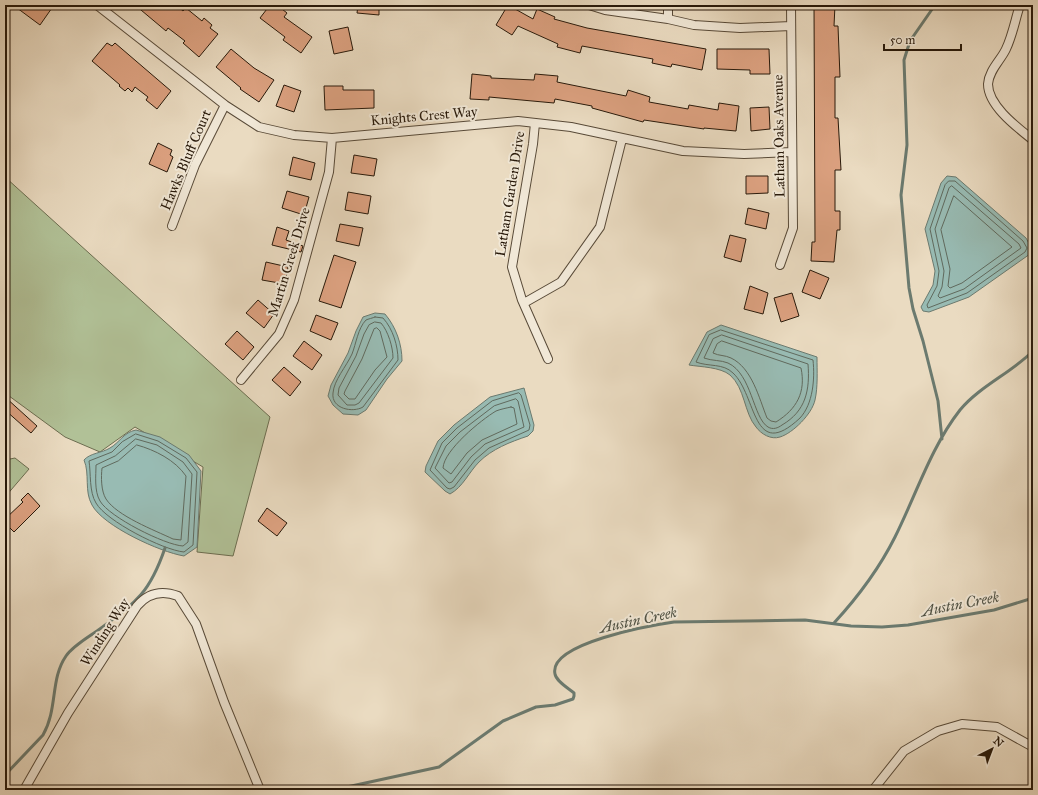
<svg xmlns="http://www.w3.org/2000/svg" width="1038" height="795" font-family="'IM FELL Great Primer',serif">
	<rect width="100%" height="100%" fill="#eadbc1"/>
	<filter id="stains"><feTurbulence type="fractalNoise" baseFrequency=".005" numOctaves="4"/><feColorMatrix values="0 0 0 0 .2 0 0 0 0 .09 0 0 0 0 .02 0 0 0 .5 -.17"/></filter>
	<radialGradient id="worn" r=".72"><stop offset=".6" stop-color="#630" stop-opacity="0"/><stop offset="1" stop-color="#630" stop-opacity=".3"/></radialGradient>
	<path fill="#b1c197" stroke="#6c6d50" d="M5,177L270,417L233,556L197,552L203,467L135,427L100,452L65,437L5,393Z
		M15,458L29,469L5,497V460Z"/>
	<path fill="#98bbb3" stroke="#6b7a6f" d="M947,176L956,177L1026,238L1031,247L1030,254L969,297L929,312L923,311L921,307L933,285L935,271L925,229L941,183Z
		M375,313L385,314C396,327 402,344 402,361L387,379L366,410L358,415L343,414L333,405L328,396L331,385L348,353L356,331L363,317Z
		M721,325L817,357C817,371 818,387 815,400C812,414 793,433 780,437C771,440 761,434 756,427C744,413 745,388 730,375C720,367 701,367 689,365L707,332Z
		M524,388L534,425L533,431L528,436C510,442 492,449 479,462C469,472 463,487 450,494L445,491L425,472L426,466L438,441L454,425L490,397Z
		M136,430L160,437L189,455L201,471L197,547L184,556C160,552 103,526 92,505C84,491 90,474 84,460C90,453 102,453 110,448C119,443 124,432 136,430Z"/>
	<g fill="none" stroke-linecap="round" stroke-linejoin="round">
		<path stroke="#606a5e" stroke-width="1" d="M949,181H955L1023,241L1027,248L1025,252L967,293L928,308L927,305L937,286L939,271L930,229L945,185Z
			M952,186L1019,244L1021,248L964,289L940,298L938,296L942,287L944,271L935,229L949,188Z
			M954,196L1012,247L962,283L950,288L948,286L950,269L941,230Z
			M375,317L383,318C393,329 398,346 398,360L363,407C353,413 331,409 333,393C334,380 346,367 352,354C356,344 358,328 366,320C368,319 373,318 375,317Z
			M375,322L381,323C388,331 393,347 393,358L359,403L355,405H347L338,395L339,388L356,356L364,334L369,325Z
			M377,328L380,331L387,357L375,370L355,399H349L344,394L345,391L362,359L374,329Z
			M721,330L813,360C815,379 813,404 800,418C752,463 757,395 733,373C723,363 709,367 696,362L709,335Z
			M722,335L808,364C810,390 806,411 782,425C778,428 773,430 768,427C753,418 752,374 728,363C721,360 712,361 704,358L713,339Z
			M722,341L801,368C806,392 797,409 776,422L771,421L767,418C759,398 752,368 731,358C725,355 719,356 713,353L717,344Z
			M519,393L521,395L530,425L529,430L489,448L475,460L454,487L450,489L447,488L430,470L442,443L457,428L492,401Z
			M516,399L518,401L524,427L485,444L471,457L452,482L449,483L435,468L446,446L460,432L494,406Z
			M511,407L514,408L517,424L482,440L467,453L451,474L443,468C444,450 481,420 496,411C501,409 507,408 511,407Z
			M136,434L158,441L186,458L197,472L193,545L184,552C163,550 106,521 96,503C89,492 91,473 89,461L112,452L122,442Z
			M136,439L157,445L183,462L192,474L188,542L183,546C165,545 109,517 100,501C94,491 96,475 96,465L115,456Z
			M137,445C155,450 175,460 186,476L181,540L173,539C154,530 117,516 106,499C101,491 101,477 102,468L118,461Z"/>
		<path stroke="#6b7a6f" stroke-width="3" d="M935,5L910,41L904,60L907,145L901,195L909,288L913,309L923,341L938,401L942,439
			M834,623C857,598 880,567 895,537C916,495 931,447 960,410C980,386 1011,373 1033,351
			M5,775L43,735C58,709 50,679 66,656C73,646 87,638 97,631C135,603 149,595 165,548
			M333,790L439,767L503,721L536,707L555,705L573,699L574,696V693C568,688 556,681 555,674C548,643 653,625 674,622L805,620L851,626L882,627L908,625L994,610L1033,598"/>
	</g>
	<path fill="#dca180" stroke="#28190a" d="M13,5H54L40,25Z
		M135,5H176L183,11L186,8L202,21L204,18L212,25L210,28L218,34L199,57L183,43L185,41L168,28L166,31Z
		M270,5H277L287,13L284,17L312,37L301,53L283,40L285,37L260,18Z
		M358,5H379V15L357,13Z
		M508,5L533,19L537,9L555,17L554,19L587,28L706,49L702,70L672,64L671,67L652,63L653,59L582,46L580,53L557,47L558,44L518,26L512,35L496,25Z
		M814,5H835L834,26H838L840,77H835V118H838L841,170H835V211H840V230H837L834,262L811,261L812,242H815Z
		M348,27L353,50L334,54L329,31Z
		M107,43L112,46L115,43L171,91L157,109L146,100L148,97L135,87L132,92L128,88L125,91L119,86L120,85L92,61Z
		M231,49L254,68L274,80L259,102L240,89L241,88L216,67Z
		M717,49H769L770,74H750V70L717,69Z
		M472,74L491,76V78L534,80L535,74L558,76L557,82L626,96L628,90L650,97L649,102L688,109L689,105L718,110L719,103L739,106L736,131L704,128V129L644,120L643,122L592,108V106L555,99L554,103L489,97V100L470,99Z
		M284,85L301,91L294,112L276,106Z
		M324,86H343V90H374V108L325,110Z
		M769,107L770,129L751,131L750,108Z
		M158,143L172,150L170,155L173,157L167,172L149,164Z
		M354,155L377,159L374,176L351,173Z
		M293,157L315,163L311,180L289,175Z
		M746,176H768V193L746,194Z
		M287,191L309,197L304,215L282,208Z
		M348,192L371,196L368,214L345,210Z
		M748,208L769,213L766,229L745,224Z
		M340,224L363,228L359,246L336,241Z
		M277,227L289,231L286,240L303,246L301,252L272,245Z
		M730,235L746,239L741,262L724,257Z
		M334,255L356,262L341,308L319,301Z
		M266,262L288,267L285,284L262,280Z
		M810,270L829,278L820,299L802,292Z
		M750,286L768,293L763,314L744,309Z
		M792,293L799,316L781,322L774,298Z
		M258,300L274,314L264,328L246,313Z
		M316,315L338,323L331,340L310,331Z
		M237,331L254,347L243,360L225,344Z
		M304,341L322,355L312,370L293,356Z
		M284,367L301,382L290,396L272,380Z
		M5,397L37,426L31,433L5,410Z
		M28,493L40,506L14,532L5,523V519L23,502L21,500Z
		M267,508L287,523L277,536L258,521Z"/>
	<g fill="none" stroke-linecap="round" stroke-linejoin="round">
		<g stroke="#584a38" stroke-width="10">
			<path id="minor" d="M97,5L225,105L259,127L294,135L332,138L518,121L571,127L683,151L744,154L792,152
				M589,5L605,10L668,19L694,25L740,28L791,26
				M1020,5C1015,20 1013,34 1006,49C1001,60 989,70 988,84C988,106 1018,128 1033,140
				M668,19V5
				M535,123L533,144L512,267L522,300L548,359
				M172,226L195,165L225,105
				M780,265L793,228L791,5
				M524,303L561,282L600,227L622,139
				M241,380L279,334L294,300L329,172L332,138
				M24,790L68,713L137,606C148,593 162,590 178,596L196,624L224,702L260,790
				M873,790L904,751L938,731L962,724L997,727L1033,747"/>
		</g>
		<use href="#minor" stroke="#f1e8d7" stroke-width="8"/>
	</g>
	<g text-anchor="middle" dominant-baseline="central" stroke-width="4" stroke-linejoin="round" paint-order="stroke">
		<g font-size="14" fill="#28190a" stroke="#f1e8d7">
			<text transform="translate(424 116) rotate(-5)">Knights Crest Way</text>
			<text transform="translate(779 136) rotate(-91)">Latham Oaks Avenue</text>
			<text transform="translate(186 160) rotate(-67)">Hawks Bluff Court</text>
			<text transform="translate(510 194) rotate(-81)">Latham Garden Drive</text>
			<text transform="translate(289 262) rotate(-73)">Martin Creek Drive</text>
			<text transform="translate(105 632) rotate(-57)">Winding Way</text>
		</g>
		<g font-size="15" font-style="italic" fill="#4f5245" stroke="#f1e8d7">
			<text transform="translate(960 604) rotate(-11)">Austin Creek</text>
			<text transform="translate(638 620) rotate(-12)">Austin Creek</text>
		</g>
	</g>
	<rect width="1038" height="795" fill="none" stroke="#eadbc1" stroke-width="20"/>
	<rect x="6" y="6" width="1026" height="783" fill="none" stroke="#28190a" stroke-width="2"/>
	<rect x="10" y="10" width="1018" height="775" fill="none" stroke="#28190a"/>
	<g transform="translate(992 749) rotate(42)" stroke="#f1e8d7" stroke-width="3" paint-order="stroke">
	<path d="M0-3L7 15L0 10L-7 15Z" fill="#28190a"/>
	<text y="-6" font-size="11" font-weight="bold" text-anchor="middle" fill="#28190a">N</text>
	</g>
	<path d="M884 44v6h77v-6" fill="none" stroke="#28190a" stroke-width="2"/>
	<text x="890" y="44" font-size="12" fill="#28190a" stroke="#f1e8d7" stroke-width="3" paint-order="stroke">50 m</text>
	<rect width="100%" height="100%" filter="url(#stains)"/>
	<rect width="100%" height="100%" fill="url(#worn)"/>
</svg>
